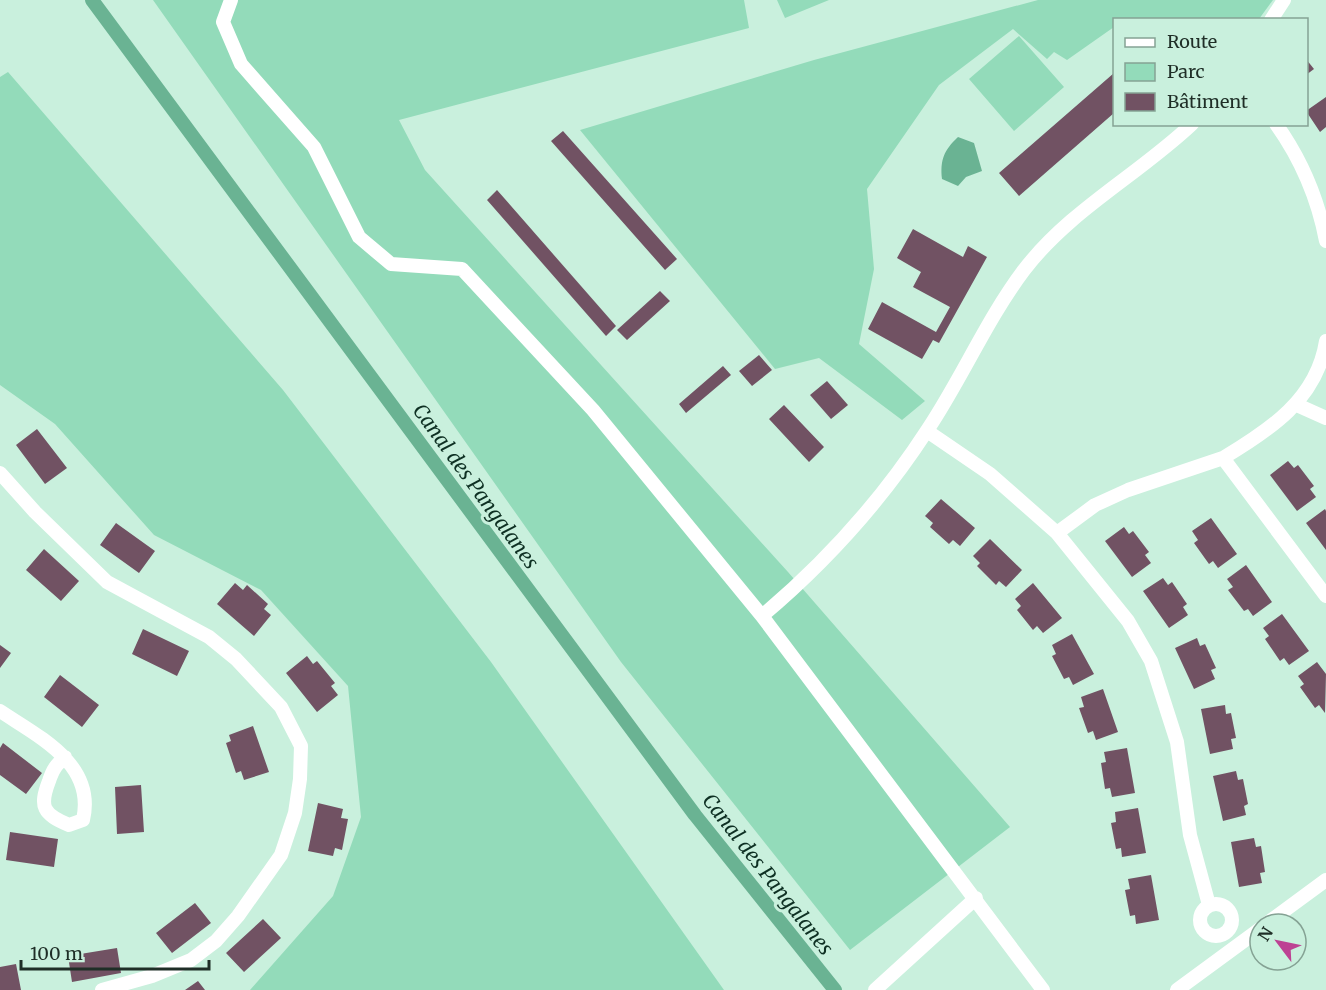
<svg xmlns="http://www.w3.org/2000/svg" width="1326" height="990" font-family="Merriweather,serif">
	<rect width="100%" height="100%" fill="#c9f0dd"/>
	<path fill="#93dbba" d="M153,0H744L749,28L399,120L425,170L788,572L1010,827L850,950L621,662Z
		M777,0H829L785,18Z
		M1038,0H1273L1259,19L1114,20V27L1067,60L1054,52L1047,59L1013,29L939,85L867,189L874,269L859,344L925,401L902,420L819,358L775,369L580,130L814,60Z
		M1019,36L1064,87L1014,131L969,79Z
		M8,72L283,390L491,662L724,990H250L333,896L361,817L348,686L261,590L154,535L55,424L0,385V77Z"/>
	<path fill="#6ab393" d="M958,137L974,143L982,171L966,177L958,186L942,179C940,160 944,150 958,137Z"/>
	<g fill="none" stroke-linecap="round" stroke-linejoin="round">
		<path stroke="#6ab393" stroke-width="14" d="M92,0L695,815L835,990"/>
	</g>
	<path fill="#715263" d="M1306,59L1314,69L1306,75Z
		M1114,73V113L1019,196L999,173Z
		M1326,97V127L1320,132L1306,111Z
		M563,131L677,259L665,270L551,141Z
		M497,190L616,326L606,336L487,200Z
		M913,229L963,257L968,246L987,257L939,343L933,340L922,359L868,329L882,302L936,332L950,307L913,287L921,272L897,258Z
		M660,291L670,301L627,340L617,330Z
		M759,355L772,370L752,386L739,371Z
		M723,366L731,375L686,413L679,404Z
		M827,381L848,405L831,419L810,395Z
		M784,405L824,447L809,462L769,419Z
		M37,429L67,468L45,484L16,445Z
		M1288,461L1294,468L1298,465L1314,486L1310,489L1316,497L1297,511L1270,475Z
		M941,499L975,528L960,546L953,540L949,544L930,527L933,523L925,516Z
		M1325,509L1326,511V550L1306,523Z
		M1211,518L1237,554L1218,568L1213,561L1209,564L1194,543L1198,540L1192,531Z
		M116,523L155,551L139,573L100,545Z
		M1124,527L1129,534L1133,531L1149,552L1145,555L1151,563L1132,577L1105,541Z
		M990,539L1022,570L1006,587L999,581L996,585L977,566L980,563L973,556Z
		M44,549L79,581L61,601L26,570Z
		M1246,565L1272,602L1253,616L1248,609L1244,611L1228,590L1233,587L1227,579Z
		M1163,578L1168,585L1172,582L1187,604L1183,607L1188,615L1169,628L1143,591Z
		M235,583L243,590L247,585L268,604L264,609L271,615L254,636L217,604Z
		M1033,583L1062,618L1043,633L1037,626L1033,630L1017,610L1021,606L1015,599Z
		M1282,614L1309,651L1289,665L1284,658L1280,661L1265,639L1269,636L1263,628Z
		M143,629L189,651L177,676L132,654Z
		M1072,634L1094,674L1073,685L1069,677L1064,679L1052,656L1056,654L1052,645Z
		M1197,638L1200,646L1205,644L1216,668L1211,670L1215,679L1194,689L1175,648Z
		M0,645L11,653L0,668Z
		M307,656L313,664L317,661L335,683L331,686L338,695L317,712L286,673Z
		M1317,662L1326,674L1325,713L1319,705L1315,708L1300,687L1304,684L1298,676Z
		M60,675L99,705L82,727L44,697Z
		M1103,689L1118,732L1096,740L1093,731L1088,733L1079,708L1084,707L1081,697Z
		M1225,705L1226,714L1231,713L1236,738L1231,739L1233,749L1210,754L1201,709Z
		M253,726L269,772L244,780L241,771L236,773L226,743L231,741L229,735Z
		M3,743L42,773L26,794L0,775V748Z
		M1127,748L1135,793L1112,797L1110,788L1105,789L1101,763L1106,762L1104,752Z
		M1236,771L1238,780L1243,779L1248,804L1244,806L1246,815L1223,821L1213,776Z
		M141,785L144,832L117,834L115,787Z
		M318,803L343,809L341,818L348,819L342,850L335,848L333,856L308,851Z
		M1138,808L1146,853L1122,857L1121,848L1116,849L1111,823L1116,822L1115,812Z
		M10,832L58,839L54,867L6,860Z
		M1254,838L1256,847L1261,846L1265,872L1260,873L1262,883L1239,887L1231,842Z
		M1151,875L1159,920L1136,924L1135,915L1130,916L1125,890L1130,889L1128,879Z
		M195,903L211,923L172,953L156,933Z
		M263,919L281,938L244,972L226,953Z
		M117,948L121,973L72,982L68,956Z
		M16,964L21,990H0V967Z
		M198,981L205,990H185Z"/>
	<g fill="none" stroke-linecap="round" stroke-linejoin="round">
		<path stroke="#fff" stroke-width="14" d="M231,0L223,22L241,64L314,147L359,237L391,264L462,269L593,410L762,616C826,562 882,500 928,429C962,378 987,319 1024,270C1070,210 1138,175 1192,124
			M1271,20L1284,0
			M1276,124C1301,159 1318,199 1326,241
			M1326,341C1317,399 1270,430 1223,458L1326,596
			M1297,405L1326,418
			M927,431L990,474L1057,533
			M0,473L35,512L107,582L209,637L236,659L281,707L301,746L300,779L295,813L281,855L238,916L216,941L191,960L152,976L102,990
			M762,616L1043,990
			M0,711C39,737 96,764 83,820L69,825C43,814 39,807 49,781C53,769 56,765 65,757
			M1200 920a16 16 0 1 1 32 0a16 16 0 1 1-32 0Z
			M1209,905L1190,835L1177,742L1151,661L1128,621L1057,533L1095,505L1128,490L1223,458
			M1266,924L1326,880
			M875,990L976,898
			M1177,990L1260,929"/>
	</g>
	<g text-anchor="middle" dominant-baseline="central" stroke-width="6" stroke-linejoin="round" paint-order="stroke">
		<g font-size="20" font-style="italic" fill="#0e3023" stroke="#c9f0dd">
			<text transform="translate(476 486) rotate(54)">Canal des Pangalanes</text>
			<text transform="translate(768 874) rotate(52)">Canal des Pangalanes</text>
		</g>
	</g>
	<rect x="1113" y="18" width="195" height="108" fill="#c9f0dd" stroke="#85a294" stroke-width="1.5"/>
	<rect x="1125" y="38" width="30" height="9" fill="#ffffff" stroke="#85a294" stroke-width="1.5"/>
	<text x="1167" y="48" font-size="18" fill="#1f2e27">Route</text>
	<rect x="1125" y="63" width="30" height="18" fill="#93dbba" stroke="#85a294" stroke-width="1.5"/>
	<text x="1167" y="78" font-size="18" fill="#1f2e27">Parc</text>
	<rect x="1125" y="93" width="30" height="18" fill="#715263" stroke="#85a294" stroke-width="1.5"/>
	<text x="1167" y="108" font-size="18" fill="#1f2e27">Bâtiment</text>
	<g transform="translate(1278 942) rotate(302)"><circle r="28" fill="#c9f0dd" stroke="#85a294" stroke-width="1.5"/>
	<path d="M0-4.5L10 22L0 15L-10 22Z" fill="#bd4293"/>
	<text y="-9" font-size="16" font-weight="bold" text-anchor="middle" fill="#1f2e27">N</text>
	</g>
	<path d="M21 960v9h188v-9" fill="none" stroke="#1f2e27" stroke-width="3"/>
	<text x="30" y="960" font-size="18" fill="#1f2e27" stroke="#c9f0dd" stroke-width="4.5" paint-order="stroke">100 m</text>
</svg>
